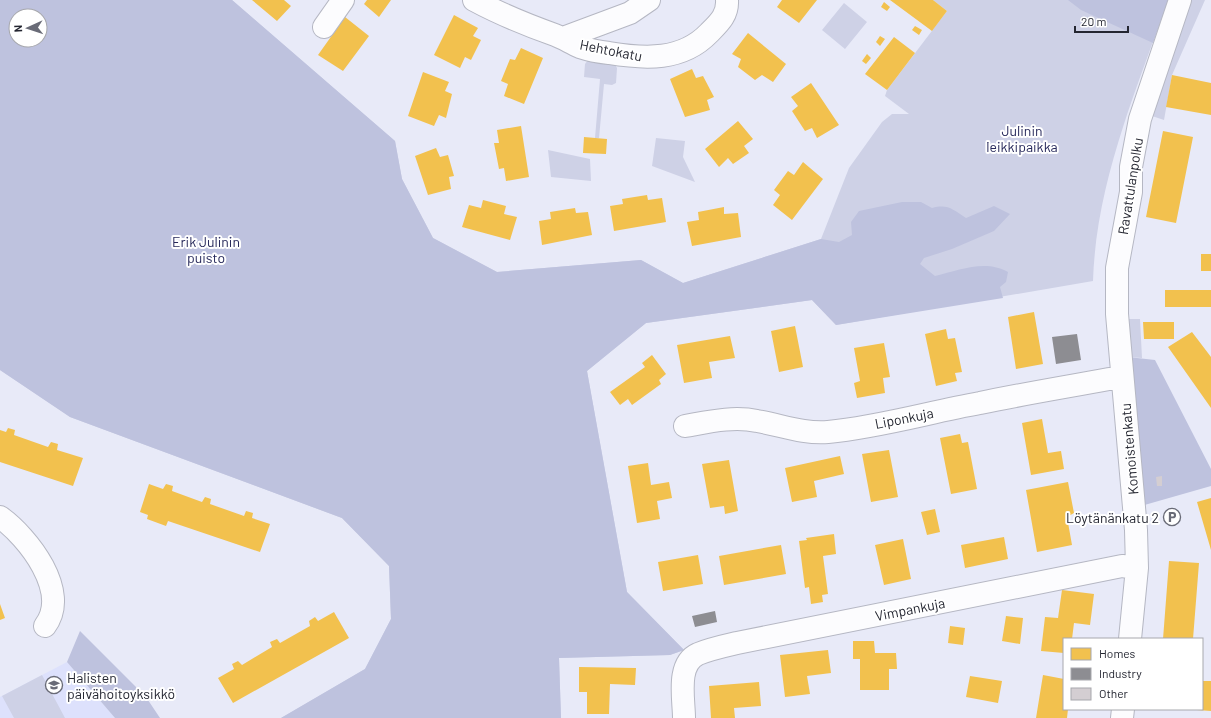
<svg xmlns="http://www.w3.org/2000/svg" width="1211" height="718" font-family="Barlow,sans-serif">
	<rect width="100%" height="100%" fill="#e8eaf8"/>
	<path fill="#dde1fc" d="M67,662L115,718H0V697Z"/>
	<path fill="#ced1e6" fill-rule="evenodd" d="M0,0H232L395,141L402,179L433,238L497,272L641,260L683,283L821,239L849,168L882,122L892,114H909L885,96L887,90L947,11L933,0H1168C1136,91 1096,183 1093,281L836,325L812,300L646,323L587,371L627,592L684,650L670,655L559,658L561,718H281L365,669L391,619L389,566L342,518L70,417L0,370ZM16,16H40V40H16Z
		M1186,0H1205L1172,75L1164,120L1149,115Z
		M844,3L867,22L845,49L822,30Z
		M591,56L613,61L617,68L616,83L612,85L604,84L599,138H595L600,79L584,77L585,64Z
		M656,138L685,141L683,157L695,182L652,166Z
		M548,150L590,159L591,181L551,177Z
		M1127,319H1140L1142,358L1128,357Z
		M42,675L65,718H14L2,696Z"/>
	<path fill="#bec2de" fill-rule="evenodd" d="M0,0H232L395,141L402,179L433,238L497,272L641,260L683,283L821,239L839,242L852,235L851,222L859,211L902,202H921L932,208C948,204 952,209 966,218L994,206L1010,214L994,231L952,249L924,258L920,264L935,276C959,270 986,259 1008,272L1006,282L1000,287L1003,298L836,325L812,300L646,323L587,371L627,592L684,650L670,655L559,658L561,718H281L365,669L391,619L389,566L342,518L70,417L0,370ZM16,16H40V40H16Z
		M1068,0H1168L1153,43L1081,10Z
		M1128,357L1155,360L1211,469V486L1141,506Z
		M80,631L146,697L160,718H115L67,662Z"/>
	<path fill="#f2c14e" d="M252,0H284L291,6L277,21Z
		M367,0H391L379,17L364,4Z
		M782,0H817L799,23L777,7Z
		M890,0H933L947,11L932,31Z
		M884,2L890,7L887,11L881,7Z
		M454,15L478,28L473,36L481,40L471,60L465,57L460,68L434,55Z
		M345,17L369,36L343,71L318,55Z
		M915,26L922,30L919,35L912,30Z
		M748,33L786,64L773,82L762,75L755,80L738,67L741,59L732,54Z
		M880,36L885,39L880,46L876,42Z
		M894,37L915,53L887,90L865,74Z
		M521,48L543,58L524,104L504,96L508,84L501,81L510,59L515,60Z
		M867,54L871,58L866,64L862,61Z
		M692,69L696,78L703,76L714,97L707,100L710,110L685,117L670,79Z
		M423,72L449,82L445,91L452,94L446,118L439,115L434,126L408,116Z
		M1172,75L1211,83V115L1166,107Z
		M811,83L839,125L817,138L812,128L805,131L792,111L798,106L791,97Z
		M738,121L753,139L744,146L749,153L733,164L728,158L719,167L705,149Z
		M521,126L529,177L506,181L504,168L499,169L494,143H499L497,130Z
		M1163,131L1193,137L1176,223L1146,217Z
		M584,137L607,139L606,154L583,153Z
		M436,148L440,157L448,155L454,176L449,177L451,189L428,195L415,156Z
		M803,162L823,179L792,220L773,205L780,195L774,190L788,171L794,175Z
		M647,195L648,200L662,198L666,222L614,231L610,206L623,204L622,199Z
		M483,200L506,206L504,214L517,217L510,240L462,227L469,205L481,208Z
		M724,207V214L738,213L741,237L692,246L687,222L699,220L698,212Z
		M575,208L576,213L588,212L592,235L542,245L539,221L551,219L550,212Z
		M1201,254H1211V271H1201Z
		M1165,290H1211V307H1165Z
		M1034,312L1043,364L1016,369L1008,317Z
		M1143,322H1174V339H1144Z
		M795,326L803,367L779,372L771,331Z
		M946,329L948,339L955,338L962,372L955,373L957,381L936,386L925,334Z
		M1192,332L1211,357V408L1168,347Z
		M730,336L735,358L709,362L712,378L684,383L677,345Z
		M884,343L890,377L883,378L885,393L857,398L854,383L860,381L854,348Z
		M652,355L666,374L659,380L661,384L632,405L628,399L620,405L610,392L645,367L642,363Z
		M1042,419L1048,453L1061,451L1064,469L1031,475L1022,423Z
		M8,428L15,430L14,435L48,447L51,442L58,444L57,450L83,458L73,486L0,462V430L6,432Z
		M960,434L962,443L968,442L977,489L951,494L940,438Z
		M889,450L898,497L871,502L862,454Z
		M840,456L844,474L814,481L817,497L792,502L785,468Z
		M729,460L738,511L725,514L724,506L710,508L702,464Z
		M648,463L651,485L669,482L672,498L657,501L660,519L637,523L628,466Z
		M1068,482L1074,513L1067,517L1072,545L1037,552L1026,490Z
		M149,484L163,489L166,484L173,486L172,491L202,502L205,497L211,499L210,504L244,516L246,511L253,513L252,518L270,524L260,552L168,521L166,526L147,519L148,515L140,512Z
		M1211,498V550L1197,502Z
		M935,509L940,532L927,535L921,512Z
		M834,534L836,554L823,556L828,594L822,595L823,602L811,604L809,587L805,588L799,541L807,540L806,538Z
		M1004,537L1008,559L965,568L961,545Z
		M903,539L911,579L884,585L875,545Z
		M781,545L786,574L724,585L719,556Z
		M698,555L703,584L663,591L658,562Z
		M1169,561L1199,563L1193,639H1163Z
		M1062,590L1094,594L1090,625L1074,623L1072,639H1064V653L1041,651L1045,617L1058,618Z
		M0,604L5,618L0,620Z
		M334,612L349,638L233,703L218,678L234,669L232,664L238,661L242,665L272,647L270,642L277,639L280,643L310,626L309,621L315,617L318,621Z
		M1006,616L1023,618L1020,644L1002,641Z
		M950,626L965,628L963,645L948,643Z
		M853,641H874L875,653H896L897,669H889V690H860V659H853Z
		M828,650L831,673L807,676L810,694L785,697L780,655Z
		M579,667L636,668L635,685L610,684L609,714H587V692H579Z
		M1043,675L1064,679V709H1068L1067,718H1036Z
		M970,676L1002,681L998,703L966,697Z
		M1202,681H1211V711L1197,710L1202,709Z
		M759,682L761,706L734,708L735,718H711L709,686Z"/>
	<path fill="#8d8d92" d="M1077,334L1081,360L1056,364L1052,337Z
		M715,611L717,622L695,627L692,616Z"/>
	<path fill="#d4ced2" d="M1162,476V486H1157L1156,477Z"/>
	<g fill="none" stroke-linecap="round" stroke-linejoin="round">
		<g stroke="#b5b7c3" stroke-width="24">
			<path id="minor" d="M474,0C500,14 527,25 555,35C563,38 571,43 580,47C589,50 600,52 609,53C645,59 682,61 709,33C719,23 728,15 727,0
				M324,27L343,0
				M563,38L630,13L649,0
				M685,426C708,422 733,416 757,421C781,425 803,434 828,432C880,427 930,412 980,403C1023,394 1066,387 1109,379H1122
				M0,517C28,537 71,592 45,626
				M1130,639L1137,568L1136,530L1117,314V268L1131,192V167L1140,119L1180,0
				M684,718C684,699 676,664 698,654C710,649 724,646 737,643L1122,566L1137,568
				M1122,718L1123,709"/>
		</g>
		<use href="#minor" stroke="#fcfcfe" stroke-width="22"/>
	</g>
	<defs>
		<g id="parking-ring" transform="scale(0.9)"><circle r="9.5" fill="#fff" stroke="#696b77" stroke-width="1.5"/><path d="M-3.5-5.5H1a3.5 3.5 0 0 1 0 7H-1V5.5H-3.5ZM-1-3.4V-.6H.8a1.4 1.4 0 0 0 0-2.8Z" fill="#696b77"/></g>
		<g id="school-ring" transform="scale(0.9)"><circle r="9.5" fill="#fff" stroke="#696b77" stroke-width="1.5"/><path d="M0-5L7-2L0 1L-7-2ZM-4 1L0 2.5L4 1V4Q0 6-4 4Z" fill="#696b77"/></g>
	</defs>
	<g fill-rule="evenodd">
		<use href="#parking-ring" x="1172" y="517"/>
		<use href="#school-ring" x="54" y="685"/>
	</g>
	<g text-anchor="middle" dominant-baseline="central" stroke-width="4" stroke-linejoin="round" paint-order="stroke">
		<g font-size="14" fill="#242631" stroke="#fff">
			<text transform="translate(611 50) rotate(11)">Hehtokatu</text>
			<text transform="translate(1130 186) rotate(-81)">Ravattulanpolku</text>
			<text transform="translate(904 418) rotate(-11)">Liponkuja</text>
			<text transform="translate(1129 449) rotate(-95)">Komoistenkatu</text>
			<text transform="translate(910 609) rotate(-11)">Vimpankuja</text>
		</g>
		<g font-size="14" fill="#26285a" stroke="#fff">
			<text x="1022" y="130">Julinin<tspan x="1022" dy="16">leikkipaikka</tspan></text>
			<text x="206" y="241">Erik Julinin<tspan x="206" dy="16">puisto</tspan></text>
		</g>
		<g font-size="14" fill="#242631" stroke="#fff" text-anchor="end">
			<text x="1159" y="517">Löytänänkatu 2</text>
			<text x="67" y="677" text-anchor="start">Halisten<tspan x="67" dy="16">päivähoitoyksikkö</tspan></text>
		</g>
	</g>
	<rect x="1063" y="638" width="140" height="72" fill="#ffffff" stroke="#a7a8ad"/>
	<rect x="1071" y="648" width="20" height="12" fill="#f2c14e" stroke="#a7a8ad"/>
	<text x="1099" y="658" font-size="12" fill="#242631">Homes</text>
	<rect x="1071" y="668" width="20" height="12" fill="#8d8d92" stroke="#a7a8ad"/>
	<text x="1099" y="678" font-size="12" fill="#242631">Industry</text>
	<rect x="1071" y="688" width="20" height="12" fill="#d4ced2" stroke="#a7a8ad"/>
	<text x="1099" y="698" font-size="12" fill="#242631">Other</text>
	<g transform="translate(28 28) rotate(267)"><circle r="19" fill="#ffffff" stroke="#a7a8ad"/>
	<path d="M0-3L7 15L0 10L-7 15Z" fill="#696b77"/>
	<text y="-6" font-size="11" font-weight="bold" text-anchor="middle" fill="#242631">N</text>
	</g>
	<path d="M1075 26v6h53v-6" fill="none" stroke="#242631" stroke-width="2"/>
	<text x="1081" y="26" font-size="12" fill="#242631" stroke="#ffffff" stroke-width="3" paint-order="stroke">20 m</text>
</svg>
